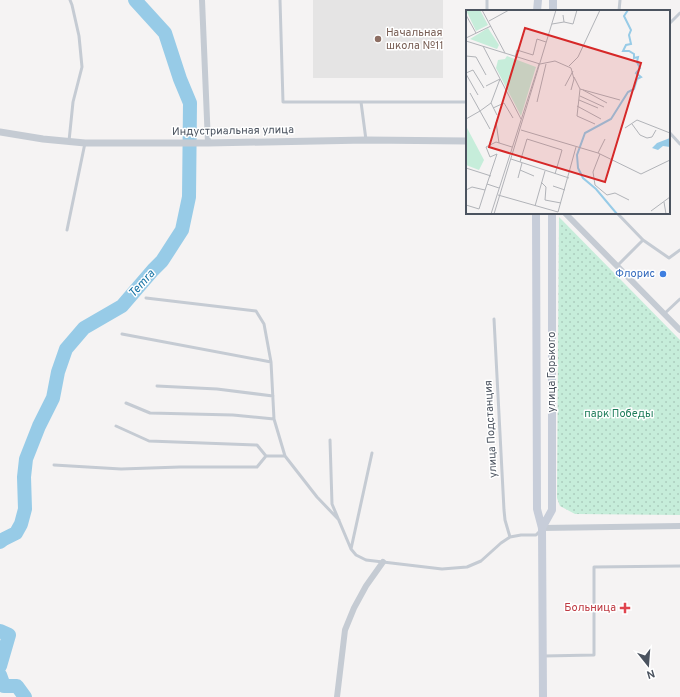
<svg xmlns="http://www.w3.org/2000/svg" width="680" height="697" font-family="Overpass,sans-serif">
	<defs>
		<pattern id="park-dots" width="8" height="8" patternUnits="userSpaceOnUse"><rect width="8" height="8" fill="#c6edda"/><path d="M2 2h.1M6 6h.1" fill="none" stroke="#accdbe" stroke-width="1.8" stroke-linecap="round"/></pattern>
	</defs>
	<rect width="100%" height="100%" fill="#f5f3f3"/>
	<path fill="#e5e4e4" d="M313,0H443V78H313Z"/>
	<path fill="url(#park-dots)" d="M559,217L680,340V515L575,514L560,506L557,498Z"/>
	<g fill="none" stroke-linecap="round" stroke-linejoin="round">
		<path stroke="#97cbe7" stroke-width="14" d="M0,542L4,539L16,533L21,524L25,509L24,477L26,459L39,426L53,398L58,372L66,349L84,328L122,306L153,270L162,261L182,230L189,197L190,103L180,79L165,33L135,0
			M0,631L9,635L0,666
			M0,675L4,686H17L25,697"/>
		<path stroke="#c5cbd3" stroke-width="3" d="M280,0L283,102H467
			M487,11V0
			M619,11L620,0
			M669,24L680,13
			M361,102L366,140
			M669,132L680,144
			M69,141L73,102L82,67L79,36L72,5L70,0
			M617,213L643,240L669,258L680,250
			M67,230L85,143
			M617,266L643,240
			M146,298L256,311L264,324L271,362L274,419L285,456L317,497L339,520
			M664,314L680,299
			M494,319L504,510L505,520L510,537
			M122,334L271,362
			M157,386L217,389L273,396
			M126,403L150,413L233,415L274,419
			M116,426L149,441L257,445L266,456
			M330,440L332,504L351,549L356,555L366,560L442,569L467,567L481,561L501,543L510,537L521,535H536L540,531
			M54,465L121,469L180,467H257L266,456H285
			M351,549L372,453
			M544,656L594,655V567L680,566"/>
		<path stroke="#c5cbd3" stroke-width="6" d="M202,0L208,143
			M565,213L680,330
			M542,528L680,526
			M337,697L345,630L354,608L366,586L383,562"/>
		<path stroke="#c5cbd3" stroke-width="7" d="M0,132L43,139L85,143H208L366,140L467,141"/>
		<path stroke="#c7cdd9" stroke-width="8" d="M537,11L538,0
			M553,11V0
			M536,213L537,509L542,528L543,697
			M542,528L552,510V213"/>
	</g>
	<circle fill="#8d6e63" stroke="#fff" stroke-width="1.5" cx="378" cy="39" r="4"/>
	<circle fill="#3f7fe0" stroke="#fff" stroke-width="1.5" cx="663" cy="274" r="4"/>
	<path fill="#e0444e" stroke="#fff" stroke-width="1.5" d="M623 602h4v4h4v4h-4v4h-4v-4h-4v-4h4z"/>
	<g text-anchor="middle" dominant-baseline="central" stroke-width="3" stroke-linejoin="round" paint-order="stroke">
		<g font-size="11" fill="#785e54" stroke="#fff" text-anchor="start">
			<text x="386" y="33">Начальная<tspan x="386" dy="13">школа №11</tspan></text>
		</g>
		<g font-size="11" fill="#4b535f" stroke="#fff">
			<text transform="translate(233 131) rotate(-1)">Индустриальная улица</text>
			<text transform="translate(552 372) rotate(-90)">улица Горького</text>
			<text transform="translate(491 429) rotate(-93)">улица Подстанция</text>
		</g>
		<g font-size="11" fill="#366cbe" stroke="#fff" text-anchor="end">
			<text x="655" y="274">Флорис</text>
		</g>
		<g font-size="11" fill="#1f7d5b" stroke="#fff">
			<text x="619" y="414">парк Победы</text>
		</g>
		<g font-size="11" fill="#be3a42" stroke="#fff" text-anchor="end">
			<text x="616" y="608">Больница</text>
		</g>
		<g font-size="12" font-style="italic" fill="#1875a6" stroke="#fff">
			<text transform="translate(142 284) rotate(-48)">Temra</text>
		</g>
	</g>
	<g transform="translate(466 10)">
		<rect width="204" height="204" fill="#f5f3f3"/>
		<path d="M0,0H14L22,15L10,21ZM22,18L33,35L31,39L4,29ZM41,46L70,57L55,106L30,58L32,50L39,49ZM0,116L18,150L13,160L0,155Z" fill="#c6edda"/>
		<path d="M204,128V137L197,136L192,140L186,138L191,133Z" fill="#97cbe7"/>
		<path fill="none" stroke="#97cbe7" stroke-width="2" d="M151,204L130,179L117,168L112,158L111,145L119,123L145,109L162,82L168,79L171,69L175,67L170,63L174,58L171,52L172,47L168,48V44L163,41H157L160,35L165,34L163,25L165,20L158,6L162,0"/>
		<path fill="none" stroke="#b1b3b8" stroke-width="1" d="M16,0L39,43M0,5L10,23M23,11L43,0M98,12L107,14L111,0M86,14L98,12L97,5M0,28L25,16M0,31L74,54L89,51L105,58L108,69L105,80M17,36L55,109M0,46L10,47L20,65M49,47L51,40L67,45L71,29L80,32M103,56L112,47L134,0M0,63L7,60L18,78M0,64L12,85M108,67L114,79L111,106L129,114M20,76L34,69M99,76L107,61M114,79L154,90M117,80L141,93M114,86L138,97M113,90L132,98M71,92L80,54M25,93L31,105M111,96L135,109M27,98L38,93L47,108M0,109L14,101L4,83M30,112L33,133M166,114L174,125L181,128L186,127L190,120M159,118L171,110L204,123M24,119L14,101L25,93L34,69M55,120L132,143L175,164L204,150M132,143L139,129M134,144L127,162L129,175L141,185L149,183L163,190M45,149L103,168M54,152L61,129L96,140L89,164M0,158L25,166M54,160L68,166M52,168L56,153M75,172L80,177L79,190L95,193M21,174L31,144L24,147L20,137L30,132L46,137M87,176L99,180M0,180L6,177L19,180M32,185L92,202L110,137M198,192L200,204M0,195L13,199L21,174L33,178M69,196L79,161M185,201L204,187M25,204L73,54M28,204L90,0"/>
		<path fill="#d62828" fill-opacity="0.15" stroke="#d62828" stroke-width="2" d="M59,18L175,53L139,172L23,137Z"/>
		<rect width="204" height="204" fill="none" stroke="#4b535f" stroke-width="2"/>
	</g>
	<g transform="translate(648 665) rotate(163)" stroke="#ffffff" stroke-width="3" paint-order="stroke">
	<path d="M0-3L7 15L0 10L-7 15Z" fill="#4b535f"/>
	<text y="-6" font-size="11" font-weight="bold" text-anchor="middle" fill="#4b535f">N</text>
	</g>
</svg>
